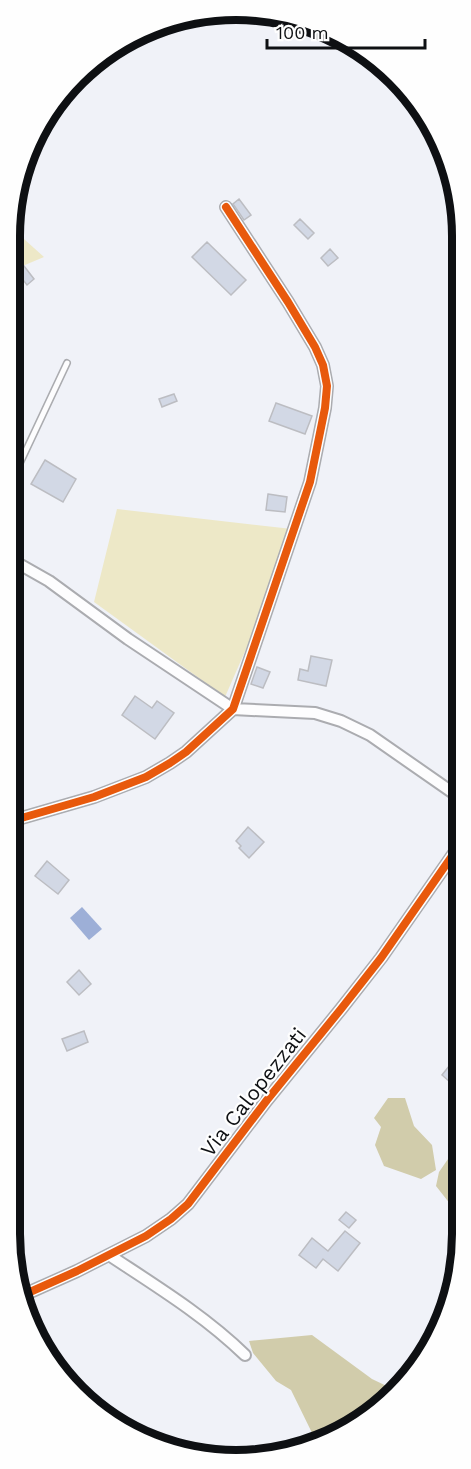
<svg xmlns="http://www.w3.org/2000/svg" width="471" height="1469" font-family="'Work Sans',sans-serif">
	<rect width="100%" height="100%" fill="#f0f2f8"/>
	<path fill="#ede8c7" d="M24,239L44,257L13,270V246Z
		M117,509L292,529L253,633L225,697L94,602Z"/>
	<path fill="#d1ccab" d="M388,1098H405L414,1126L432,1145L436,1170L421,1179L384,1166L375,1145L381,1127L374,1118Z
		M455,1149L458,1151V1214L436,1186L439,1172Z
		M312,1335L372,1379L395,1390L373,1413L316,1441L291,1390L276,1381L253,1353L249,1341Z"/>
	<path fill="#9dafd7" d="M82,907L102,929L89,940L70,918Z"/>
	<path fill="#d2d8e5" stroke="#bcbdc2" stroke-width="1.5" d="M239,199L251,215L244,220L233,204Z
		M300,219L314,233L308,239L294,225Z
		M207,242L246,280L231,295L192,257Z
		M330,249L338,258L328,266L321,258Z
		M24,266L34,279L27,285L17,272Z
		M174,394L177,401L162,407L159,399Z
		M276,403L312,416L305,434L269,421Z
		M45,460L76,479L63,502L31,484Z
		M268,494L287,497L285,512L266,510Z
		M311,656L332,660L326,686L298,680L300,669L308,671Z
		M257,667L270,672L263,688L251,684Z
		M135,696L152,708L157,701L174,713L155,739L122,715Z
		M248,827L264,842L249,858L239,848L241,846L236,841Z
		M47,861L69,880L58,894L35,876Z
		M79,970L91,984L79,995L67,982Z
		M84,1031L88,1042L67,1051L62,1039Z
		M458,1055V1089L442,1075Z
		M346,1212L356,1220L349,1228L339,1220Z
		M345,1231L360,1243L338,1271L323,1259L316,1268L299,1255L312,1238L328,1251Z
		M224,1448L253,1449V1455L224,1457Z"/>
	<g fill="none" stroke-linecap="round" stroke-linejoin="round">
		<g stroke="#abacb0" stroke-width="8">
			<path id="service" d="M12,480L67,363"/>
		</g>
		<g stroke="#abacb0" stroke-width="14">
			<path id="minor" d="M12,560L49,581L128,639L233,709L315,713L341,721L370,735L459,797
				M11,821L94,797L146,777L170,763L186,752L233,709L310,482L325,408L327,386L323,365L315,347L288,302L226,207
				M109,1255C156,1286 205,1316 245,1355
				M21,1296L77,1271L146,1236L171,1219L188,1204L267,1100L341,1009L381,958L459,846"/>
		</g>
		<use href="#service" stroke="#fdfdfe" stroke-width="5"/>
		<use href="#minor" stroke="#fdfdfe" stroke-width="10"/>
		<g stroke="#fefefe" stroke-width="11">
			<path id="cycleway" d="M11,821L94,797L146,777L170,763L186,752L233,709L310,482L325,408L327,386L323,365L315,347L288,302L226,207
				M21,1296L77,1271L146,1236L171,1219L188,1204L267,1100L341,1009L381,958L459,846"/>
		</g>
		<use href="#cycleway" stroke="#e8590c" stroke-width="8"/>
	</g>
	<g text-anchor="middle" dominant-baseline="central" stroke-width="4.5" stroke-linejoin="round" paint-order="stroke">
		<g font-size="21" fill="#0e1013" stroke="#fefefe">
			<text transform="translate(253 1092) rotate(-52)">Via Calopezzati</text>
		</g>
	</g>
	<path d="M0 0H471V1469H0ZM236 20H236A216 216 0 0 1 452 236V1234A216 216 0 0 1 236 1450H236A216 216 0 0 1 20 1234V236A216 216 0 0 1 236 20Z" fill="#fefefe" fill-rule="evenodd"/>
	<path fill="none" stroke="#0e1013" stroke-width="8" d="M236 20H236A216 216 0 0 1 452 236V1234A216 216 0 0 1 236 1450H236A216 216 0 0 1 20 1234V236A216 216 0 0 1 236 20Z"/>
	<path d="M267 39v9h158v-9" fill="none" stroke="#0e1013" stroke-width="3"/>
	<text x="276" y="39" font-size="18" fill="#0e1013" stroke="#fefefe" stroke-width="4.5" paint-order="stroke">100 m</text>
</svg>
